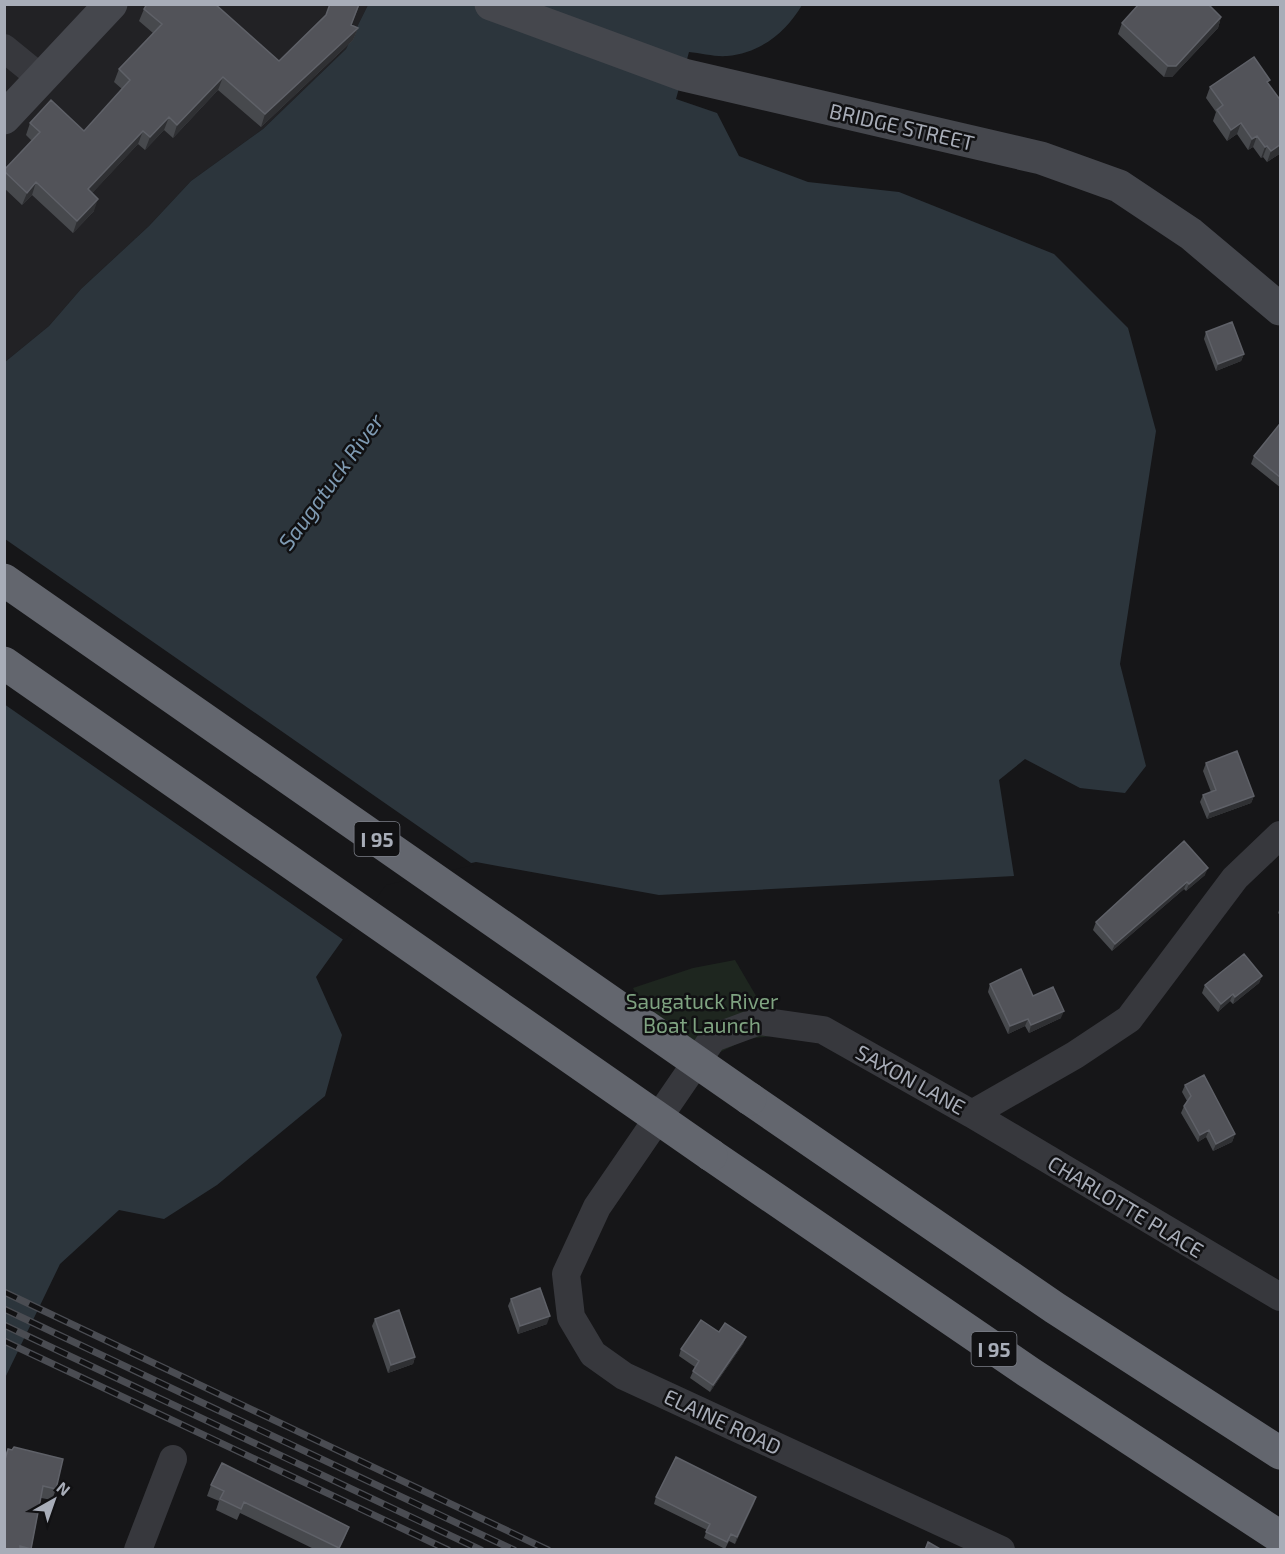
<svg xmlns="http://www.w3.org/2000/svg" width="1285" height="1554" font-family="'Exo 2',sans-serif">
	<rect width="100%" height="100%" fill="#161618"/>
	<path fill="#222225" d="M5,5H368L346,49L263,129L191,181L149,226L81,289L49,326L5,362Z"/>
	<path fill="#1e261f" d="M735,960L779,1035L747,1039L700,1062L644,1011L633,988L693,968Z"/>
	<path fill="#2c353c" d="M368,5H802C786,32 761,53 727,56C715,57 701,53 689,52L676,99L717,113L739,156L808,182L899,192L1054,254L1128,328L1156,431L1120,664L1146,766L1125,793L1080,788L1025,759L999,780L1014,876L659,895L476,862L384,882L316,977L342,1035L325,1096L217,1185L164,1219L119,1210L60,1264L5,1378V362L49,326L81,289L149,226L191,181L263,129L346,49Z"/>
	<path fill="#161618" d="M5,539L474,865L386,885L345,941L4,704Z"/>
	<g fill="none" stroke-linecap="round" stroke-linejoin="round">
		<path stroke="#37383d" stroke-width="28" d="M4,48L42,79
			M972,1114L1075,1055L1129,1019L1235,878L1280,835
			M138,1550L173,1459
			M1001,1550L624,1376L593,1354L571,1317L566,1274L597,1207L713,1038L759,1021L823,1030L972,1114L1280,1297"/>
		<path stroke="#45474d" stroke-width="33" d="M491,4L684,75L1041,158L1119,186L1191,234L1280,309
			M4,118L111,4"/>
		<path stroke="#63666e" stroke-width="33" d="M750,1099L1055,1308L1280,1453
			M711,1155L1030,1373L1280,1537"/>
		<g stroke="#4a4c52" stroke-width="7">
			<path id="rail" d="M4,1292L548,1550
				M4,1309L514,1550
				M4,1325L481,1550
				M4,1341L448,1550"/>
		</g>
		<use href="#rail" stroke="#111113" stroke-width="4.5" stroke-dasharray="14" stroke-linecap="butt"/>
		<path stroke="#63666e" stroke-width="33" d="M4,580L750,1099
			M4,663L711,1155"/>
	</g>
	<path fill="#47494d" d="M330,4H360L351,25L358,28L353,40L261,127L218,90L173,138L164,130L145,150L138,144L92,193L94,211L73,233L32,195L22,205L4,188V170L32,141L26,135L30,123L84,131L122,89L114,82L119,69L153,33L139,21L144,9L279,61L326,15Z
		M1221,17L1218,28L1172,77H1164L1118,34L1122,23Z
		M1269,85L1281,101V153L1267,162L1263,157L1261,158L1253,147L1248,150L1237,134L1227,141L1213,121L1216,112L1206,98L1210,87Z
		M1206,332L1244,354L1241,361L1216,371L1204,339Z
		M1281,426V488L1251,464L1254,456Z
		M1206,763L1254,796L1251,803L1207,819L1200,802L1203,795L1211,792L1203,771Z
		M1184,841L1205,875L1186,891L1184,889L1112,951L1093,930L1096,922Z
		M1281,905V916L1278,913Z
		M1262,976L1259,983L1233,1004L1230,1001L1218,1012L1202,993L1205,985Z
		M990,984L1033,996L1061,1018L1029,1033L1025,1026L1008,1034L988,992Z
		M1185,1085L1235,1134L1232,1142L1213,1151L1206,1137L1198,1142L1181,1113L1184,1106L1187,1101L1182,1092Z
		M511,1299L547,1324L518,1334L508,1306Z
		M375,1319L415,1357L413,1364L388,1373L372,1326Z
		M719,1332L746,1337L743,1344L710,1392L690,1378L695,1367L679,1356L681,1349Z
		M8,1449L56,1489L52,1500L41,1498L31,1550H4V1457Z
		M211,1485L349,1527L339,1550H316L240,1513L237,1520L216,1510L219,1501L207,1496Z
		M656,1497H756L735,1544L729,1541L725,1549L704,1538L707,1530L654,1504Z"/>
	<path fill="#2f3033" d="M1221,17L1218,28L1172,77H1164L1168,66Z
		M358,28L353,40L261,127L265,114Z
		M223,77L218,90L173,138L177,125Z
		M169,117L164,130L145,150L150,137Z
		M1241,123L1237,134L1227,141L1231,130Z
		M143,131L138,144L84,202L88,189Z
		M1257,136L1253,147L1248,150L1252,139Z
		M1281,144V153L1267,162L1271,151Z
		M1267,146L1263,157L1261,158L1265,147Z
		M36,182L32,195L22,205L27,193Z
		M98,199L94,211L73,233L77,221Z
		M1244,354L1241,361L1216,371L1218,364Z
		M1254,796L1251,803L1207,819L1210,812Z
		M1208,868L1205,875L1186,891L1189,884Z
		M1187,882L1184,889L1112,951L1115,944Z
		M1262,976L1259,983L1233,1004L1235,997Z
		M1233,994L1230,1001L1218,1012L1221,1004Z
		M1064,1011L1061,1018L1029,1033L1031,1025Z
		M1028,1019L1025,1026L1008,1034L1010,1026Z
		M1209,1130L1206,1137L1198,1142L1200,1135Z
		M1235,1134L1232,1142L1213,1151L1216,1144Z
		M550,1316L547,1324L518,1334L520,1326Z
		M746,1337L743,1344L710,1392L713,1385Z
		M415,1357L413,1364L388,1373L391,1365Z
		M756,1497L754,1504L735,1544L737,1537Z
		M349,1527L345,1538L339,1550H338Z"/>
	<path fill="#525359" stroke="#5f6168" stroke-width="1.5" d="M147,4H215L279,61L326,15L330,4H359L351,25L358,28L265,114L223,77L177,125L169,117L150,137L143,131L88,189L98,199L77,221L36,182L27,193L4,171V170L40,132L30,123L51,100L84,131L130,80L119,69L162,24L144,9Z
		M1139,4H1208L1221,17L1176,66H1168L1122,23Z
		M1254,57L1270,80L1267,82L1281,101V144L1271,151L1267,146L1265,147L1257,136L1252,139L1241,123L1231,130L1217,110L1223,105L1210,87Z
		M1232,322L1244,354L1218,364L1206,332Z
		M1279,425L1281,426V478L1254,456Z
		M1237,751L1254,796L1210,812L1203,795L1216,790L1206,763Z
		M1184,841L1208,868L1189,884L1187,882L1115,944L1096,922Z
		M1244,954L1262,976L1235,997L1233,994L1221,1004L1205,985Z
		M1021,969L1033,996L1053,987L1064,1011L1031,1025L1028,1019L1010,1026L990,984Z
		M1204,1075L1235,1134L1216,1144L1209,1130L1200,1135L1184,1106L1191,1096L1185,1085Z
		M540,1288L550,1316L520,1326L511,1299Z
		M399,1310L415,1357L391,1365L375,1319Z
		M701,1320L719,1332L725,1323L746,1337L713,1385L693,1371L699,1361L681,1349Z
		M14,1447L63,1459L56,1489L43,1486L31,1549L20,1546V1550H4V1463L8,1449L12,1450Z
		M676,1457L756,1497L737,1537L731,1534L727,1542L706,1532L710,1524L656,1497Z
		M222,1463L349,1527L339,1548L244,1502L241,1509L220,1499L224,1491L211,1485Z
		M928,1542L942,1550H925Z"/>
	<g text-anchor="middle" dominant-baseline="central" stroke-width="5" stroke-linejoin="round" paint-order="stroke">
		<g fill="#111113" stroke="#7b7e86" stroke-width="1.5">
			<rect x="354.5" y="822" width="45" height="34" rx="4.5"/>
			<rect x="971.5" y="1332" width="45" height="34" rx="4.5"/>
		</g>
		<g font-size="20" font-weight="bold" fill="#a8adb8">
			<text x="377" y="839">I 95</text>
			<text x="994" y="1349">I 95</text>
		</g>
		<g font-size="21" fill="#a8adb8" stroke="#111113">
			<text transform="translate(902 126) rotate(13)">BRIDGE STREET</text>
			<text transform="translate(911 1079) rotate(29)">SAXON LANE</text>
			<text transform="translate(1126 1206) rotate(31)">CHARLOTTE PLACE</text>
			<text transform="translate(723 1421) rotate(25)">ELAINE ROAD</text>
		</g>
		<g font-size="21" fill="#7fa381" stroke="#111113">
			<text x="702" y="1000">Saugatuck River<tspan x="702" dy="24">Boat Launch</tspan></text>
		</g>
		<g font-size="22" font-style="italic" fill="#7f9bb3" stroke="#111113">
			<text transform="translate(330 481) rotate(-54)">Saugatuck River</text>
		</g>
	</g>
	<rect width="1285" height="1554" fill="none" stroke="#a8adb8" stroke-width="12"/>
	<g transform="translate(54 1500) rotate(40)" stroke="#111113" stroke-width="4.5" paint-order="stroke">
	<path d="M0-4.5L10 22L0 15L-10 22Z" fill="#a8adb8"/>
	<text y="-9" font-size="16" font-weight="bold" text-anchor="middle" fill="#a8adb8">N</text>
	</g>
</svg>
